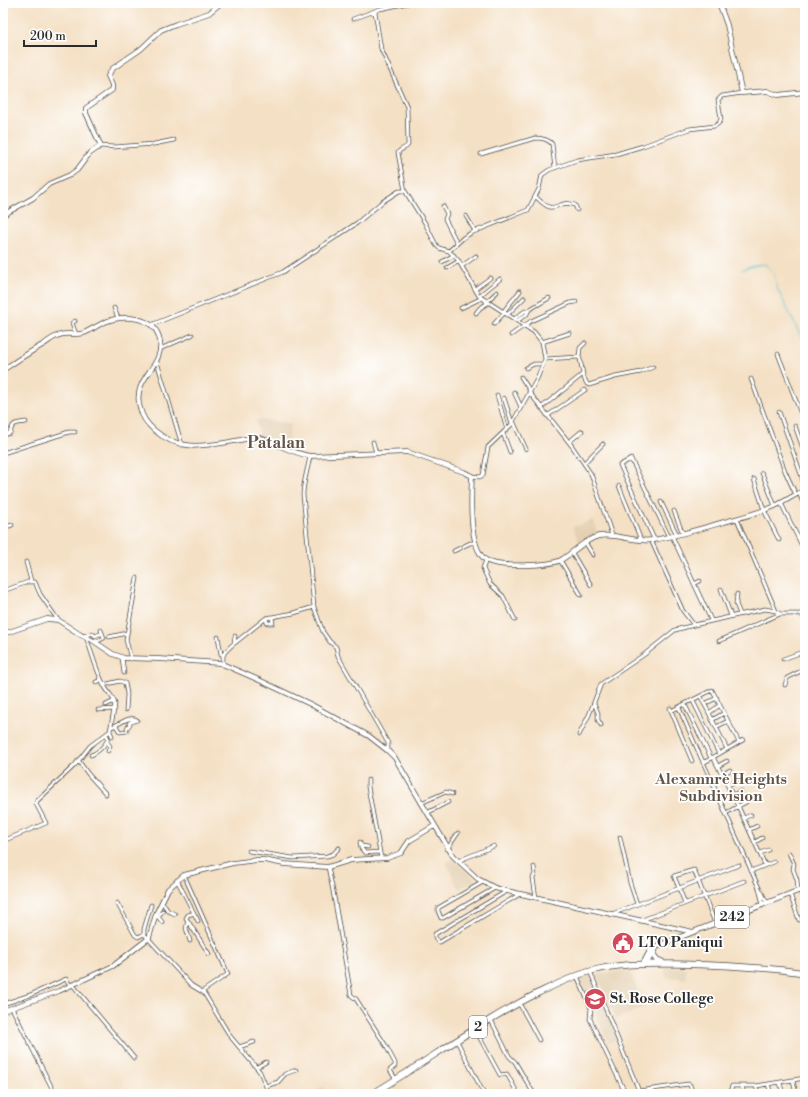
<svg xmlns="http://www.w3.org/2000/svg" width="808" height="1097" font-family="'Libre Bodoni',serif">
	<rect width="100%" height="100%" fill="#fff"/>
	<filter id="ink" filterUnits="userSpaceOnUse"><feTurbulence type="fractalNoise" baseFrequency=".025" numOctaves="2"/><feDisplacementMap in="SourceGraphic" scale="8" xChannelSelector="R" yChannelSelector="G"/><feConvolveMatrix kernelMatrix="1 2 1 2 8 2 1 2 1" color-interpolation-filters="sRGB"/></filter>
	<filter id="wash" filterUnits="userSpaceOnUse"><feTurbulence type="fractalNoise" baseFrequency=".012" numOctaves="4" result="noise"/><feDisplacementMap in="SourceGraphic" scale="16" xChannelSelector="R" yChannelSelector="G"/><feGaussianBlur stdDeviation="0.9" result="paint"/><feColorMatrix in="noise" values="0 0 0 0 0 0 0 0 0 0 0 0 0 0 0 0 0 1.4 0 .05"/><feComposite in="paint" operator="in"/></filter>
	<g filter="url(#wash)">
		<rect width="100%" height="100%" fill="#f4e0c4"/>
		<path fill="#e4d1b4" d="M258,419L291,424L287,445L260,436L256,423Z
			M593,520L598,535L580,545L573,527Z
			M453,859L476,880L459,889L446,862Z
			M665,967L686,968V979L665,977Z
			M629,969L644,1007L616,1019L597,975Z
			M591,975L618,1039L608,1043L580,979Z
			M324,1087L328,1094H311Z"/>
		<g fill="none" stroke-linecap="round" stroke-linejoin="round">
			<path stroke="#58c3d2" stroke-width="1" d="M742,270L750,267L763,264L766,265L774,274L777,288L801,337L805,338"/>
		</g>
	</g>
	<g filter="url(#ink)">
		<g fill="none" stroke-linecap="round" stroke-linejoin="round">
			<g stroke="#494642" stroke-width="4.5">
				<path id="street" d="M375,12L381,49L407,107L408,145C406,149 400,148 398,153L405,191
					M353,19L380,9L408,3
					M100,146L114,147L154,144L174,140
					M481,154L535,138C542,138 548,139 552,144L555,168
					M536,197C540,201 544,205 549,207C558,209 562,200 575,205L577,210
					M443,206L447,214L445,219L457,243
					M466,216L475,231
					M449,251L463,238L471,233L528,210L539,189L542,175L549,170L577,160L616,154L643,146L689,129L715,126L719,123L721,119L718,100L722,96L742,93
					M442,262L454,255
					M462,266L476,256
					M447,268L459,261
					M475,289L490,278
					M479,296L500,279
					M486,302L497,292
					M114,308L118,318
					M461,308L482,298
					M503,312L520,291
					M476,313L480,308L488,303
					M507,315L524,298
					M514,319L525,311H528
					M75,321L72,323L76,334
					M517,321L527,314L528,311L532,308L549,298
					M494,324L504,313
					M151,325L283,272L357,223L382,202L399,191H405L425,223L436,245L439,248L449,251L458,260L479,296L534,332L542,342L545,359L537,379L511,425L488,447L483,475L480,477L472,476
					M511,335L531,321L570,303L576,302
					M542,342L570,333
					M160,349L192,335
					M778,354L803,419L805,421
					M579,357L580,348L585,343
					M157,362L182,445
					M526,368L534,364H543
					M583,376L587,384L589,385L615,377L641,372L653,367
					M521,377L530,391
					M751,379L785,471L796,495
					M514,392L521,407
					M529,392L572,446L591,474L612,535
					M497,395L507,430
					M504,398L512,423
					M541,408L583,374L580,359L579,357L545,359
					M779,412L802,477L805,490
					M547,416L585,390
					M513,421L526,449
					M795,426L805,454
					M503,433L510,452
					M3,435L10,433C13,422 15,424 26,422
					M373,442L376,453
					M569,442L582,431
					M3,453L69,432H75
					M584,463L603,444
					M762,473L775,506
					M754,479L764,510L779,540
					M619,486L641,540
					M799,493L805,507
					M661,502L677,535
					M781,503L805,552
					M674,511L683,534
					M737,519L776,611
					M3,528L12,525
					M672,536L711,620
					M654,539L620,465L631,459L669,537
					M585,542L593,555
					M454,551L470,543H476
					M572,553L591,585
					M486,560L483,568L484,571L490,584L503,596L515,620
					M560,560L581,595
					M26,562L31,581
					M694,584L700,581
					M721,589L731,616
					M3,591L28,582H35L40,594L58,620
					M737,594L736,604L740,614
					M314,607L323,632L330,642L336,647L338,656L388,743V751
					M266,618L267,623H273L272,617
					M694,625L765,609L776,611L780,614H802L805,620
					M84,636L92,633L95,636L102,633
					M109,637L127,633
					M218,637L221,654L223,655
					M719,641L780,614
					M96,642L104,638L101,630
					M234,643L235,636
					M122,658L124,673
					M131,659L126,640L137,578
					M783,659L805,651
					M223,665V656L225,652L231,646L266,618L294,613L314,607L303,495C303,482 308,469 310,456
					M96,682L99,681L100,676
					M103,685L120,681L125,683L127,694L126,710
					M785,685L787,678L805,669
					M701,697L727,749
					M693,701L719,754
					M594,703L598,713V720L601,725
					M704,704L717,698
					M106,705L112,702L115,704
					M685,705L711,758
					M670,708L692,761
					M679,708L759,888L761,891L767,903
					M98,710L115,709
					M671,711L712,690L739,742
					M709,713L720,705
					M712,720L724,713
					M116,726L120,732L127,731
					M111,727C119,725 129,715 137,720L129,723
					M716,727L728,721
					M127,728L130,724
					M110,731L112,736
					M579,735L589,715L601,684L645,654L675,630L694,625L683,611L651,540
					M107,742L110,746L108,751
					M91,755C97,753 107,744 108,738L106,734
					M713,757L738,806L765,865
					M78,760L88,774L106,794
					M703,763L743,740
					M718,766L727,761
					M723,774L730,770
					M368,780V787L381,858
					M728,785L736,781
					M733,795L741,791
					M421,803L446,792L452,794
					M427,813L448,802
					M726,813L746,802
					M744,818L751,815
					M749,830L757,826
					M620,837L630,883L637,904
					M3,841L46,823L36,804L37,801L75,765L90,746L110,731L115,704C114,697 107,692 104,685C96,670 92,653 86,637
					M360,842L361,848L365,853L379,852
					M755,842L762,838
					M362,846L368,847
					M447,849L458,833
					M249,851L293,858L327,856L333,854L339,848
					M760,853L768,850
					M789,853L794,864L793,869L797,880L798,891
					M458,861L494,846
					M328,867L333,891L351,995L356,999L386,1046L395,1063V1066L390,1070L396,1080
					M534,867L535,874L533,878L536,898
					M751,871L774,862
					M184,875L228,974L203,991
					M177,880L198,921
					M483,882L438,908V911L441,918H443L495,888
					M759,888L763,905
					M800,890L805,905
					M507,891L435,934V937L438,942H440L520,894
					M790,894L799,920
					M162,902L168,911L175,914
					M117,903L135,935L138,937L144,934
					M685,903L674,876L694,870L715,923
					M151,905L144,929V934L191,985L204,993L230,1036L260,1072L269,1094
					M194,913L188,915L186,918L209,954
					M156,914L162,922
					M612,914L739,865
					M158,916L163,911
					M642,920L744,881
					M188,921L186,928L190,941
					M590,971L639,1091L688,1084L690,1085L693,1094
					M577,976L591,1008L590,1019L623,1088
					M72,984L134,1058
					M519,1003L539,1040
					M3,1004L30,995L66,979L70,985
					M12,1008L55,1094
					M491,1020L509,1056L515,1062L534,1094
					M475,1029L500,1075L507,1074L518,1094
					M457,1041L484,1094
					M239,1047L254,1042
					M257,1067L266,1062
					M805,1070L804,1071L805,1076
					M793,1081L796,1094
					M780,1083L783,1094
					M768,1084L771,1094
					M266,1086L278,1082L285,1074L296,1070
					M742,1086L744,1094
					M756,1086L758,1094
					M732,1094L731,1089L732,1086H756L805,1078"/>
			</g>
			<g stroke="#494642" stroke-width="5.5">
				<path id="secondary" d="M719,3L727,25L742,93L767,91L778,95L805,92
					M3,215L33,198L49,184L70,175L77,170L89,154L99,147L100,144L86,113V108L112,90V85L108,76L112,69L141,49L161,30L176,24L209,13L221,3
					M3,370C16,361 30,352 44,344C49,341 54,336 60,335C67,332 76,336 84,333C91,330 98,325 105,322C124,314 156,316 160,341C164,368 131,378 140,408C142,417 147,424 154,430C179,452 205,446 235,441C242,440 251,437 259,438C263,438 268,441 273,443C285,448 297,454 310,456L407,452L464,472L472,476C471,496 468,548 486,560C497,568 549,566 561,560C573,553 585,539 599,536C617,533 635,543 653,540C677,536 700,529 724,522C740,518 757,513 773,507C784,502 794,495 805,490
					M3,634L47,619L58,620L81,635L92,640L113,654L124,658L159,659L220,663L259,680L310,704L369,736L388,751L395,758L453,856L478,879L495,888L507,891L693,932
					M3,1011L59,991L113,966L149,938L156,914L168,889L184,875L233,863L257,860H264L284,864L328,867L351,860L387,858L401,853L409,841L434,826"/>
			</g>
			<g stroke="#494642" stroke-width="6">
				<path id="primary" d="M647,963L653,951
					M643,964L650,951L655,947L805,888"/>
			</g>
			<g stroke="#494642" stroke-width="7">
				<path id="highway" d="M655,949L653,955L657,960L662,962
					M372,1094C428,1061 480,1022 538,993C555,985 573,976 591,971C620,963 649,964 678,964C720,965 763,967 805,973"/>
			</g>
			<use href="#street" stroke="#fff" stroke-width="3"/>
			<use href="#secondary" stroke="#fff" stroke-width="4"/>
			<use href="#primary" stroke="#fff" stroke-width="4.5"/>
			<use href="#highway" stroke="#fff" stroke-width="5.5"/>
		</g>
	</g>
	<defs>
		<g id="civic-disc" transform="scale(1.15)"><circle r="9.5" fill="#d1495b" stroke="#fff"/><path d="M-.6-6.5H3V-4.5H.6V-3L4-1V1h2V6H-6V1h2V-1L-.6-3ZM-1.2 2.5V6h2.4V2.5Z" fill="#fff"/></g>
		<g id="university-disc" transform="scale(1.15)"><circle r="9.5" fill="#d1495b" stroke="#fff"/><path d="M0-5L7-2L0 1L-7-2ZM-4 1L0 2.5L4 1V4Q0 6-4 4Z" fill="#fff"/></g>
	</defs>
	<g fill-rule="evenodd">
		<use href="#civic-disc" x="623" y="943"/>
		<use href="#university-disc" x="595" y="999"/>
	</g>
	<g text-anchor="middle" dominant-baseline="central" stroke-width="3.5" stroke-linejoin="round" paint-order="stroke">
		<g fill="#fff" stroke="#6b6b6b" stroke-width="1">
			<rect x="715" y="906" width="34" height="22" rx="3"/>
			<rect x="469" y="1016" width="18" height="22" rx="3"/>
		</g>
		<g font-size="13" font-weight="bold" fill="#2b2b2b">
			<text x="732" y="917">242</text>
			<text x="478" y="1027">2</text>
		</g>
		<g font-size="14" font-weight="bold" fill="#2b2b2b" stroke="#fff" text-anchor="start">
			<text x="638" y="943">LTO Paniqui</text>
			<text x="610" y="999">St. Rose College</text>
		</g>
		<g font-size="15" font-weight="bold" fill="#625347" stroke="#fff">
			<text x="721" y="779">Alexannrè Heights<tspan x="721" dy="17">Subdivision</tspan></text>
		</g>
		<g font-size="16" font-weight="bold" fill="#625347" stroke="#fff">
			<text x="276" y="443">Patalan</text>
		</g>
	</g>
	<rect width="808" height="1097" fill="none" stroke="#fff" stroke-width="16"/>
	<path d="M24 40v6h72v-6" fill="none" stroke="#2b2b2b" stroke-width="2"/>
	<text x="30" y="40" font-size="12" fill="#2b2b2b" stroke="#ffffff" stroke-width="3" paint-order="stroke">200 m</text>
</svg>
